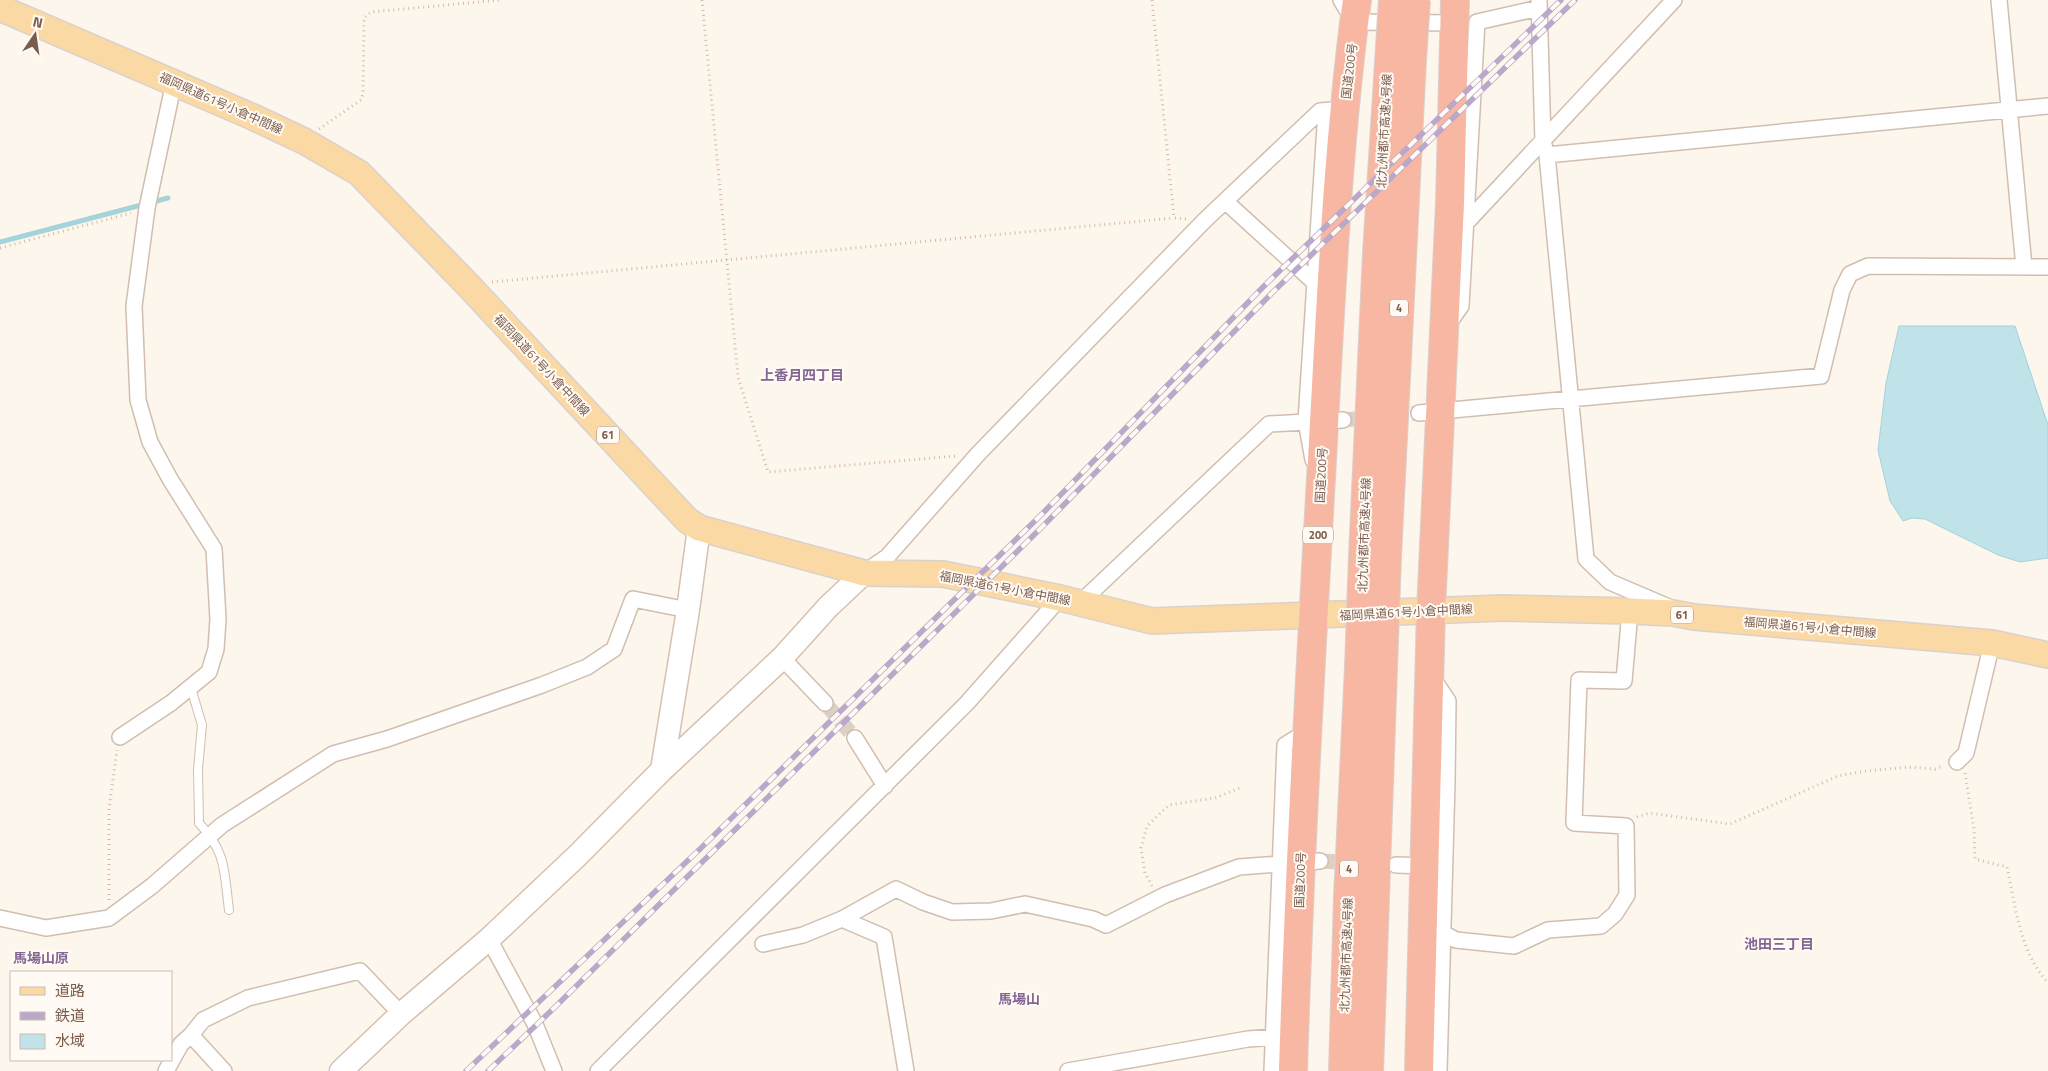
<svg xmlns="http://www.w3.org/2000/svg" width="2048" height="1071" font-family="'Titillium Web','Noto Sans JP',sans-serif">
	<rect width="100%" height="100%" fill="#fdf6ec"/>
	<path fill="#bfe3e8" stroke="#a5d3da" d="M1899,326H2015L2048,425V558L2020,562L1998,555L1925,519L1912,518L1903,521L1890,501L1878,450L1886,383Z"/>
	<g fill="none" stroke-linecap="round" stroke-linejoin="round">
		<path stroke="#a5d3da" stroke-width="5" d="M0,242L168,198"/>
		<path stroke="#dcd0c4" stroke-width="15" stroke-dasharray="15 8" stroke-linecap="butt" d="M1343,420L1419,413
			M825,703L855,738
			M1320,861L1355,863"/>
		<g stroke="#d1beb0" stroke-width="10">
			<path id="lane" d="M191,688L202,725L198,769L199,823C227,853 224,872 229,910"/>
		</g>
		<g stroke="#d1beb0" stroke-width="18">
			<path id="street" d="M1341,0L1354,22L1455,23
				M1539,0L1543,142L1547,155L1586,559L1610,582L1671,608
				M1999,0L2024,267
				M1547,155L2048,106
				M1225,201L1314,282
				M1467,222L1674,0
				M1447,326L1461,306L1477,22L1539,8
				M1419,413L1821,376L1842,290L1850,274L1868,266L2048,267
				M1313,460L1306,421L1326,111
				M865,572L887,557L978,454L1204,221L1320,111L1344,109
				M1080,603L1269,424L1343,420
				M782,658L825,703
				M1432,677L1448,701L1447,782L1439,1071
				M120,737L171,703L209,672L216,649L218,619L214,549L170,479L150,442L138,400L134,306L147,208L174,82
				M855,738L885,786
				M1957,762L1966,753L1992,643
				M1396,865L1430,866
				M0,918L46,928L109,918L152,886L222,825L333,754L387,739L542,685L587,667L614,649L633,599L688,610
				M842,919L884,937L906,1071
				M1421,921L1456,940L1514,946L1548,930L1601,926L1615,914L1627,895L1626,826L1574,823L1579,680L1624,681L1630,611
				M489,939L535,1024L554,1071
				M763,944L803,935L842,919L896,889L923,902L952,912L991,911L1025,904L1093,919L1106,925L1165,895L1239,867L1320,861
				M191,1035L224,1071
				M166,1071L181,1044L191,1035L203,1020L248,998L360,971L401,1014
				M598,1071L967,703L1060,598
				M1068,1071L1248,1039L1274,1037
				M1272,1071L1285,745L1307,731"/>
		</g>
		<g stroke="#d6c0b0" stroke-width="25">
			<path id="secondary" d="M662,770L688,610L699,528
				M341,1071L401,1014L489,939L577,856L662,770L782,658L828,607L864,573"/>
		</g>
		<g stroke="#dad1cd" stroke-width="28">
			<path id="primary" d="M0,8L253,117L304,141L359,173L467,284L687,520L699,528L864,573L943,574L1060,598L1152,621L1503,608L1630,611L1673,613L1694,617L1992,643L2048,655"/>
		</g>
		<g stroke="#dad1cd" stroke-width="30">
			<path id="highway" d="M1363,556L1377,253L1389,63
				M1387,556L1412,59
				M1293,1071C1299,873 1310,676 1321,478C1330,319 1336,158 1357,0
				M1343,1071L1348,897L1359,667
				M1369,1071L1383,668
				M1419,1071L1431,610L1450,203L1455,0"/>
		</g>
		<path stroke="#d9b8a5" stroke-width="3" stroke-dasharray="1 4" stroke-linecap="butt" d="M702,0L738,377L768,472L956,456
			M1152,0L1174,218L1186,219
			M319,129L361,100L363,94L364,18L371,12L500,0
			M0,248L131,213
			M492,282L1174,218
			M1965,773L1974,829L1975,859L2007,867C2016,908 2019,950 2048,983
			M1637,817L1649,813L1730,824L1838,776L1866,771L1909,767L1935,769L1943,766
			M1152,886L1145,873L1141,848L1147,826L1169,805L1215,798L1240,788
			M109,900V809L117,750"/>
		<use href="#lane" stroke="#fff" stroke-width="8"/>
		<use href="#street" stroke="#fff" stroke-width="15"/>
		<use href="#secondary" stroke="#fff" stroke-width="22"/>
		<use href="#primary" stroke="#fbd9a5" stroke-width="25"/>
		<use href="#highway" stroke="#f7b7a3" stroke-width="28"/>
		<g stroke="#b9a8c9" stroke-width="5.5">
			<path id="rail" d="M466,1071L700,849L914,639L1041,515L1266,284L1561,0
				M488,1071L552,1010L1042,527L1274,291L1575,0"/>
		</g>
		<use href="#rail" stroke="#fffaf3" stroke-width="4" stroke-dasharray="11" stroke-linecap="butt"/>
		<g stroke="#dad1cd" stroke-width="30" stroke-linecap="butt">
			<path id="highway-bridge" d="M1412,59L1416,0
				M1389,63L1393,0
				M1359,667L1363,556
				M1383,668L1387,556"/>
		</g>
		<use href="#highway-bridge" stroke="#f7b7a3" stroke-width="28"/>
	</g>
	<g text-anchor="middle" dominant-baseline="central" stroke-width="4" stroke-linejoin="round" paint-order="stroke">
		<g fill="#fffaf3" stroke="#a28b7f" stroke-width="1">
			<rect x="1390" y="299.5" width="18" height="17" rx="4"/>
			<rect x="597" y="426.5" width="22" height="17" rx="4"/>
			<rect x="1303" y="526.5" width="30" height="17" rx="4"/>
			<rect x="1671" y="606.5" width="22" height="17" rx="4"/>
			<rect x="1340" y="860.5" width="18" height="17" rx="4"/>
		</g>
		<g font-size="11" font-weight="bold" fill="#7a5c4d">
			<text x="1399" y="308">4</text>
			<text x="608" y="435">61</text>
			<text x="1318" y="535">200</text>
			<text x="1682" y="615">61</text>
			<text x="1349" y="869">4</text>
		</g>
		<g font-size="12" fill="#7a5c4d" stroke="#fffaf3">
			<text transform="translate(1349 71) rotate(-83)">国道200号</text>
			<text transform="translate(221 103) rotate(24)">福岡県道61号小倉中間線</text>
			<text transform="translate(1384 131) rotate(-87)">北九州都市高速4号線</text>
			<text transform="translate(542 365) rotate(47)">福岡県道61号小倉中間線</text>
			<text transform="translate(1321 475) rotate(-87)">国道200号</text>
			<text transform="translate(1364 535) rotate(-88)">北九州都市高速4号線</text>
			<text transform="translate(1005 588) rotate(11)">福岡県道61号小倉中間線</text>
			<text transform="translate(1406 612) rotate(-3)">福岡県道61号小倉中間線</text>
			<text transform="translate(1810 627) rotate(5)">福岡県道61号小倉中間線</text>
			<text transform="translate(1300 880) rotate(-88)">国道200号</text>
			<text transform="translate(1346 955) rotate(-88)">北九州都市高速4号線</text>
		</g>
		<g font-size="14" font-weight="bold" fill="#846695" stroke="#fffaf3">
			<text x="802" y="374">上香月四丁目</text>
			<text x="1779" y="943">池田三丁目</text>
			<text x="41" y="957">馬場山原</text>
			<text x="1019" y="998">馬場山</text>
		</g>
	</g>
	<rect x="10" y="971" width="162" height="90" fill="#fffaf3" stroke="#cabbb1"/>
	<rect x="20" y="987" width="25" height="8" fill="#fbd9a5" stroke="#cabbb1"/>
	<text x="55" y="996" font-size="15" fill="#7a5c4d">道路</text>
	<rect x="20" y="1012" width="25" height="8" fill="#b9a8c9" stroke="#cabbb1"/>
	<text x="55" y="1021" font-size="15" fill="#7a5c4d">鉄道</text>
	<rect x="20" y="1034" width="25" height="15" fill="#bfe3e8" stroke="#cabbb1"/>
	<text x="55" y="1046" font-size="15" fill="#7a5c4d">水域</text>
	<g transform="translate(35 35) rotate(13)" stroke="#fffaf3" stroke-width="4" paint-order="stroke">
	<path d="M0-4L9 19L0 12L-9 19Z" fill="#7a5c4d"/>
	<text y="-8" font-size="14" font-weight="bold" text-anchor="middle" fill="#7a5c4d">N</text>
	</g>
</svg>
